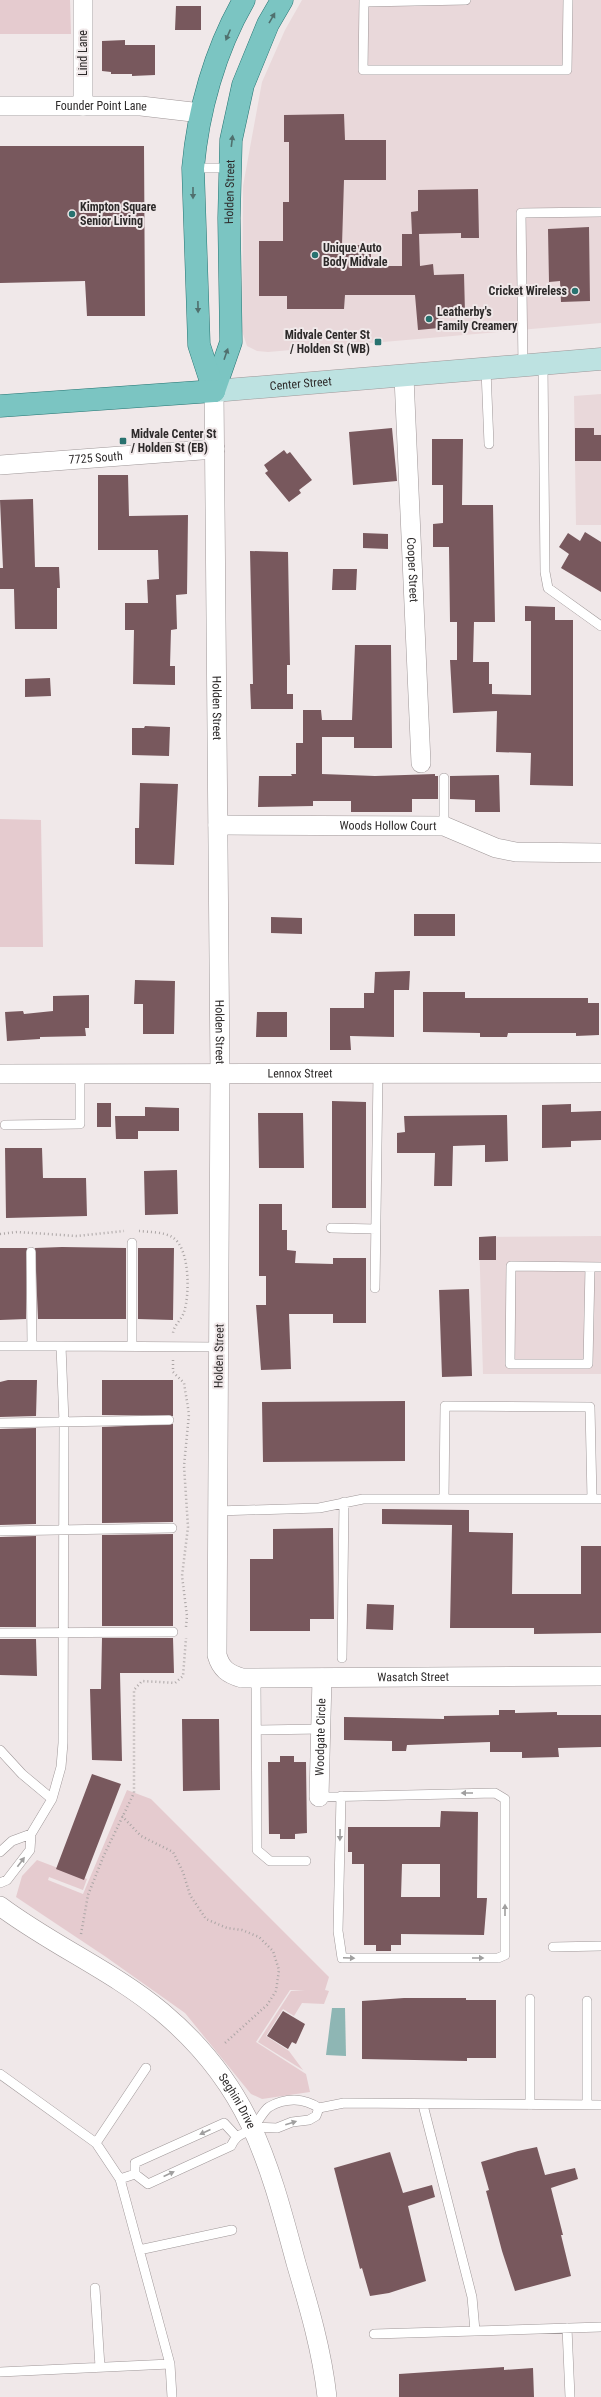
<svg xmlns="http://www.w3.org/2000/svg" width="601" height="2397" font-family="'Roboto Condensed',sans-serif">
	<rect width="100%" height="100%" fill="#f0e8e9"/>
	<path fill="#e9d8da" d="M302,0H601V323L268,352L257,351L247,346L242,331L243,186L262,82L285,30Z
		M601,394V525H576L574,396Z
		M601,1236V1374H483L479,1237Z"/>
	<path fill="#e5cbcf" d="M0,0H70L71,34H0Z
		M0,819L41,820L43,947H0Z
		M127,1790L151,1799L329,1977L325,1990L329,1991L324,2004L302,2003L294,2016L283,2009L266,2036L289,2051L303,2070L258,2042L291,1991L305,1990H290L256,2042L306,2074L310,2092L262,2099L251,2094L185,2013L106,1957L16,1897L22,1876L37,1860L87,1879L83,1890L49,1877L48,1880L83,1894Z"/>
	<path fill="#8eb6b4" d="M332,2008H345L346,2056L326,2055Z"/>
	<path fill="#78585d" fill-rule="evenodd" d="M176,6H201V30H175Z
		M125,40V45H155V75L132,76V74H111V72L102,71V41Z
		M344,114L345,140H386V180H344L342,245H371V266H402V234H412L411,212L418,211V190L478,189L479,238H461V233L419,234L420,266L433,264L434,275L464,274L465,313L438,314L439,328L418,330L415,295H345L344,309H287V296H259V241H283V202H289V142H284V115Z
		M0,146H144L145,316H87L85,281L0,283Z
		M589,227L590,301L561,302L560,281L549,282L548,229Z
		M392,428L397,481L353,485L349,432Z
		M575,428H594V435H601V461H575Z
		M432,439H463L462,505H493L495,622H474L473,662H489V684H492V694L531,695V621H525V606L555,607V620H573V786L530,785L531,753L496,752L497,711L453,713L450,660H457V622H450L449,547H433V524L443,523V485H432Z
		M284,450L287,454L290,452L312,480L299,490L301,493L289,502L265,473L268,471L264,465Z
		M98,475H128L129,516L188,515L187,594L176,595L177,629L171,630L170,666H175V685L133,684L134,630H125V603H148L147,580L159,579L158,550H98Z
		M33,499L35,567H59L60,588H57V629H15L14,589H0V568H3L0,500Z
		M585,532L601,542V592L561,568L569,554L559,547L568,533L580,541Z
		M363,533L388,534V549L363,548Z
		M250,551L288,552L290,665H287V694H293V709H251L250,684H253Z
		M333,569H357L356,590H332Z
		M355,645H391L392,748H354V737H322V774L375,776L435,774V776H438V799H412V812H351V801H313V806L258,807L259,776H292L291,774H296V743H303V710H321L322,720H352Z
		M50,678L51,696L25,697V679Z
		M145,726L170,727L169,756L132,755V728H144Z
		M499,775L500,812H475V800L450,799V776Z
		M140,783L178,784L174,865L135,864V828H139Z
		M414,914H455V936H414Z
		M271,917L302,918V934L271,933Z
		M410,971L409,990H394V1037L350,1036L351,1050H330V1008H364V993H374L375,972Z
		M135,980L175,981L174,1034H143V1004H134Z
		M423,992H465V998H588V1003H599V1035L576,1036V1033H508L507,1037H480V1033L423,1032Z
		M89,995V1028H85L86,1036L40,1037V1039L7,1041L5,1012L23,1011L24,1014L53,1011V996Z
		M257,1012H287V1037H256Z
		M332,1101L366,1102V1208H332Z
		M97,1103H111V1127H97Z
		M571,1104V1112L601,1111V1140L571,1141V1147L542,1148V1105Z
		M145,1107L179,1108V1131H138V1139H116L115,1116H145Z
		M258,1113H303L304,1168H259Z
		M507,1115L508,1161L485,1162V1145L453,1146L452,1186H434L435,1153H397V1133L405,1132L404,1116Z
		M5,1148H42L43,1178H86L87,1216L6,1218Z
		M177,1170L178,1214L145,1215L144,1171Z
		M259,1204H282V1230H287V1250L296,1251L295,1263L333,1264V1258H366V1323H333V1314H289L291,1369L261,1370L256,1305H266V1276H259Z
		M496,1236V1260H479V1237Z
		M62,1247L126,1248V1319H38L35,1248Z
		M0,1248H27L26,1319L0,1320Z
		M138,1248H174L173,1320L138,1319Z
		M469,1289L472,1376L442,1377L439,1290Z
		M8,1380H37L36,1416L0,1417V1382Z
		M102,1380H173V1416L102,1415Z
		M405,1401V1461L263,1462L262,1402Z
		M173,1424V1522L102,1523V1427Z
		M36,1428V1524L0,1525V1429Z
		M382,1509L469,1510V1532L513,1533L512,1594H581V1546H601V1633L534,1634V1628H450L452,1525L382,1524Z
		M333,1528L334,1619H310V1631H250V1559H273V1529Z
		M173,1534V1626H102V1535Z
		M36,1536V1627H0V1537Z
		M367,1604L394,1605L393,1630L366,1629Z
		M102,1638H173L174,1673H120L122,1761L92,1760L90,1689H101Z
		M0,1639H36L37,1676L0,1675Z
		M499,1710H515V1713L557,1712V1715H601V1747L558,1748L559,1757L522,1758V1752H490V1742L407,1745L406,1751H392V1741L344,1740V1717L444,1719V1716L499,1715Z
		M182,1719H219L220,1790L183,1791Z
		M280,1756H294V1762H306L307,1833L295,1834V1839H280V1834H269L268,1762H280Z
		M92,1774L121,1784L84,1880L56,1869Z
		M441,1811L478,1812L477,1898H487L484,1935L401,1934V1945H391V1951H376V1945H364V1864H352V1852H348V1827H440ZM402,1864H440V1897H401Z
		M404,1998H466V2000H496V2058H467V2061L362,2059V2001Z
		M283,2011L305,2024L296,2044L292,2042L288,2049L267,2036Z
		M537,2147L545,2175L575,2168L578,2179L551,2188L563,2235H561L571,2276L515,2291L502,2251L486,2191L489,2190L481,2162L518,2151Z
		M390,2152L403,2193L432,2185L435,2197L408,2206L426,2281L389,2293L370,2296L362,2268L360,2269L334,2168Z
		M504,2367V2370L533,2368L534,2397H399V2374Z"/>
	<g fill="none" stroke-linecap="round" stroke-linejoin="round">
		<g stroke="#9f9798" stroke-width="10">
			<path id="lane" d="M364,0L363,70H567L568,0
				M365,2L466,0
				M193,168H229
				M543,364L545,572L548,588L601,626
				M523,366L521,213L601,212
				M486,370L489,444
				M444,778V826
				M5,1125L80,1124V1074
				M331,1228L376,1229
				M31,1252L32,1346
				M590,1267L588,1364H510L511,1266L601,1267
				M375,1288L378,1073
				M0,1346H61L64,1422L63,1743L61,1767L52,1799
				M61,1346L219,1347
				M132,1346V1243
				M0,1423L169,1420
				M444,1499L445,1406L590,1407L592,1499
				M217,1511L319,1508L363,1499H601
				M0,1531L172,1528
				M0,1633L173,1632
				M342,1658L344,1502
				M256,1678L257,1850L270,1861H306
				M258,1730L321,1729
				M0,1750L22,1774L52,1799L31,1834L30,1850L7,1880L0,1883
				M319,1797L495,1793L505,1799V1955L498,1958H342L338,1931L341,1796
				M0,1852L12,1841L31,1834
				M553,1947L601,1946
				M530,1999V2105
				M587,2001V2105
				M0,2074L96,2143L120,2179
				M423,2105L472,2297L475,2331L601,2327
				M319,2108L344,2103L601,2105
				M96,2143L146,2068
				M135,2174L148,2184L231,2146C238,2131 245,2136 254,2126C259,2121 263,2111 269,2107C286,2097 304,2098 319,2108L316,2116L309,2120L292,2122L277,2128L253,2127
				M135,2174L120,2179L170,2364L172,2397
				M135,2174V2163L224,2123L236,2136
				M139,2250L232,2230
				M95,2288L100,2367
				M567,2328L570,2397
				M374,2334L475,2331
				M0,2372L170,2364"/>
		</g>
		<g stroke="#9f9798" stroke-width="20">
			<g id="street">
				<path d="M83,0V106"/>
				<path id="s1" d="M0,106H141L201,113"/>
				<path id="s2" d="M404,377L421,763"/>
				<path id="s3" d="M214,391L220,1073L217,1655C221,1669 228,1674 242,1678L601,1676"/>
				<path id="s4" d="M0,465L215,449"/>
				<path id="s5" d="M218,825L444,826L496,848L516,852L601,853"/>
				<path id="s6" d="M0,1074L601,1073"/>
				<path id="s7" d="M319,1797L322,1678"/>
				<path id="s8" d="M0,1906C52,1945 113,1971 162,2012C249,2085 268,2159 296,2263C309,2307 322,2351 327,2397"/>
			</g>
		</g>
		<g stroke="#9f9798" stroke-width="23">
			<g id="secondary">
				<path id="s9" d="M214,391L601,359"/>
			</g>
		</g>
		<g stroke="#267573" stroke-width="23">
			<g id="primary">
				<path id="s10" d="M214,391L231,342L229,218L231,140L243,85L268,24L282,0"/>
				<path d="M214,391L199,345L193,168C198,111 215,50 244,0"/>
				<path d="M0,406L214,391"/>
			</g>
		</g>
		<path stroke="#aba5a5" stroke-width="2.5" stroke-dasharray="1 3" stroke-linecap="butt" d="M139,1231C149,1232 164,1232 172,1237C190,1247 190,1294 184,1312C182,1319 174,1325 173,1333
			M0,1234L17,1232L77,1236L124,1231
			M173,1360V1372L184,1383L189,1414L184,1466L188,1527L182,1576L187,1616L186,1627
			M122,1816L141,1836L173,1852L183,1872L190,1895L206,1919L227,1928L242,1930L259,1937L273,1951L279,1970L276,1991L267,2005L225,2043
			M81,1934L88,1895L104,1855L134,1793V1690L142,1681L175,1683L183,1676L186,1638"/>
		<use href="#lane" stroke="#fff" stroke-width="9"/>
		<use href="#street" stroke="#fff" stroke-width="19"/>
		<use href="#secondary" stroke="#bde2e1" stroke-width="22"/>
		<use href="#primary" stroke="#7bc5c2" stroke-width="22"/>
	</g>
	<defs><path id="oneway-solid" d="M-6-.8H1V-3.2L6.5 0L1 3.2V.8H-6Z"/></defs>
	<g fill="#50706e">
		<use href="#oneway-solid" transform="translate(272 18) rotate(-60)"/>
		<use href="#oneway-solid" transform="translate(228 35) rotate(113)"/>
		<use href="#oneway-solid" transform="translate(232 141) rotate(-83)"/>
		<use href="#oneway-solid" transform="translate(193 193) rotate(90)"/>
		<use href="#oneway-solid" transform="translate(198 307) rotate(89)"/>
		<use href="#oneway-solid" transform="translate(226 354) rotate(-71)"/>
	</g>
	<g fill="#a09f9f">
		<use href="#oneway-solid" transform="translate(467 1793) rotate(180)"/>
		<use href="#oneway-solid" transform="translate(340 1835) rotate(91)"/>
		<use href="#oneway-solid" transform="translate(21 1862) rotate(-53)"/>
		<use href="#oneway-solid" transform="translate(505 1910) rotate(-90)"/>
		<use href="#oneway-solid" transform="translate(349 1958) rotate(2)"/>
		<use href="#oneway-solid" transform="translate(478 1958)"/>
		<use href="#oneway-solid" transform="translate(291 2123) rotate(-17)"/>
		<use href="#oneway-solid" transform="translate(205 2132) rotate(156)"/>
		<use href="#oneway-solid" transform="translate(169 2174) rotate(-25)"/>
	</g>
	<g fill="#28726f" stroke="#f0e8e9" stroke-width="1.5">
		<circle cx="72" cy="214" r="4"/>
		<circle cx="315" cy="255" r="4"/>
		<circle cx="575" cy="291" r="4"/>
		<circle cx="429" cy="319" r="4"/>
		<rect x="374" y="338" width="8" height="8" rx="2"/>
		<rect x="119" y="437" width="8" height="8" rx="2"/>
	</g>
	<g text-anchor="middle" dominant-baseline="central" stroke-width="4" stroke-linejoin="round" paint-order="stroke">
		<g font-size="12" fill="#2d2a2a" stroke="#f0e8e9">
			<text transform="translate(83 53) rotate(-90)">Lind Lane</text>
			<text stroke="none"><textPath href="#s1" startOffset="101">Founder Point Lane</textPath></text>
			<text stroke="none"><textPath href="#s10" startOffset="202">Holden Street</textPath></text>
			<text stroke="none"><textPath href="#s9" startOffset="87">Center Street</textPath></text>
			<text stroke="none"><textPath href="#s4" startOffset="96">7725 South</textPath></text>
			<text stroke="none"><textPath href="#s2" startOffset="193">Cooper Street</textPath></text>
			<text stroke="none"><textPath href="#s3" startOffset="317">Holden Street</textPath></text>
			<text stroke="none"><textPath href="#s5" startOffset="170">Woods Hollow Court</textPath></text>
			<text stroke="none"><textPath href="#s3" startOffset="641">Holden Street</textPath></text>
			<text stroke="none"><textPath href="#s6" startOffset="300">Lennox Street</textPath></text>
			<text transform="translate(219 1356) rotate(-89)">Holden Street</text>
			<text stroke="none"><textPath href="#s3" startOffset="1471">Wasatch Street</textPath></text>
			<text stroke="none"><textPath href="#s7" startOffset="60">Woodgate Circle</textPath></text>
			<text stroke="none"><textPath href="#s8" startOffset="311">Seghini Drive</textPath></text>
		</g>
		<g font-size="12" font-weight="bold" fill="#2d2a2a" stroke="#f0e8e9" text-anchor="start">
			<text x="80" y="207">Kimpton Square<tspan x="80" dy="14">Senior Living</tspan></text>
			<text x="323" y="248">Unique Auto<tspan x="323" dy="14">Body Midvale</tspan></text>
			<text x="567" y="291" text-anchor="end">Cricket Wireless</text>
			<text x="437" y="312">Leatherby's<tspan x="437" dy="14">Family Creamery</tspan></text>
			<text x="370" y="335" text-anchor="end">Midvale Center St<tspan x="370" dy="14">/ Holden St (WB)</tspan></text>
			<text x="131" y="434">Midvale Center St<tspan x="131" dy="14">/ Holden St (EB)</tspan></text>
		</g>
	</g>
</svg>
